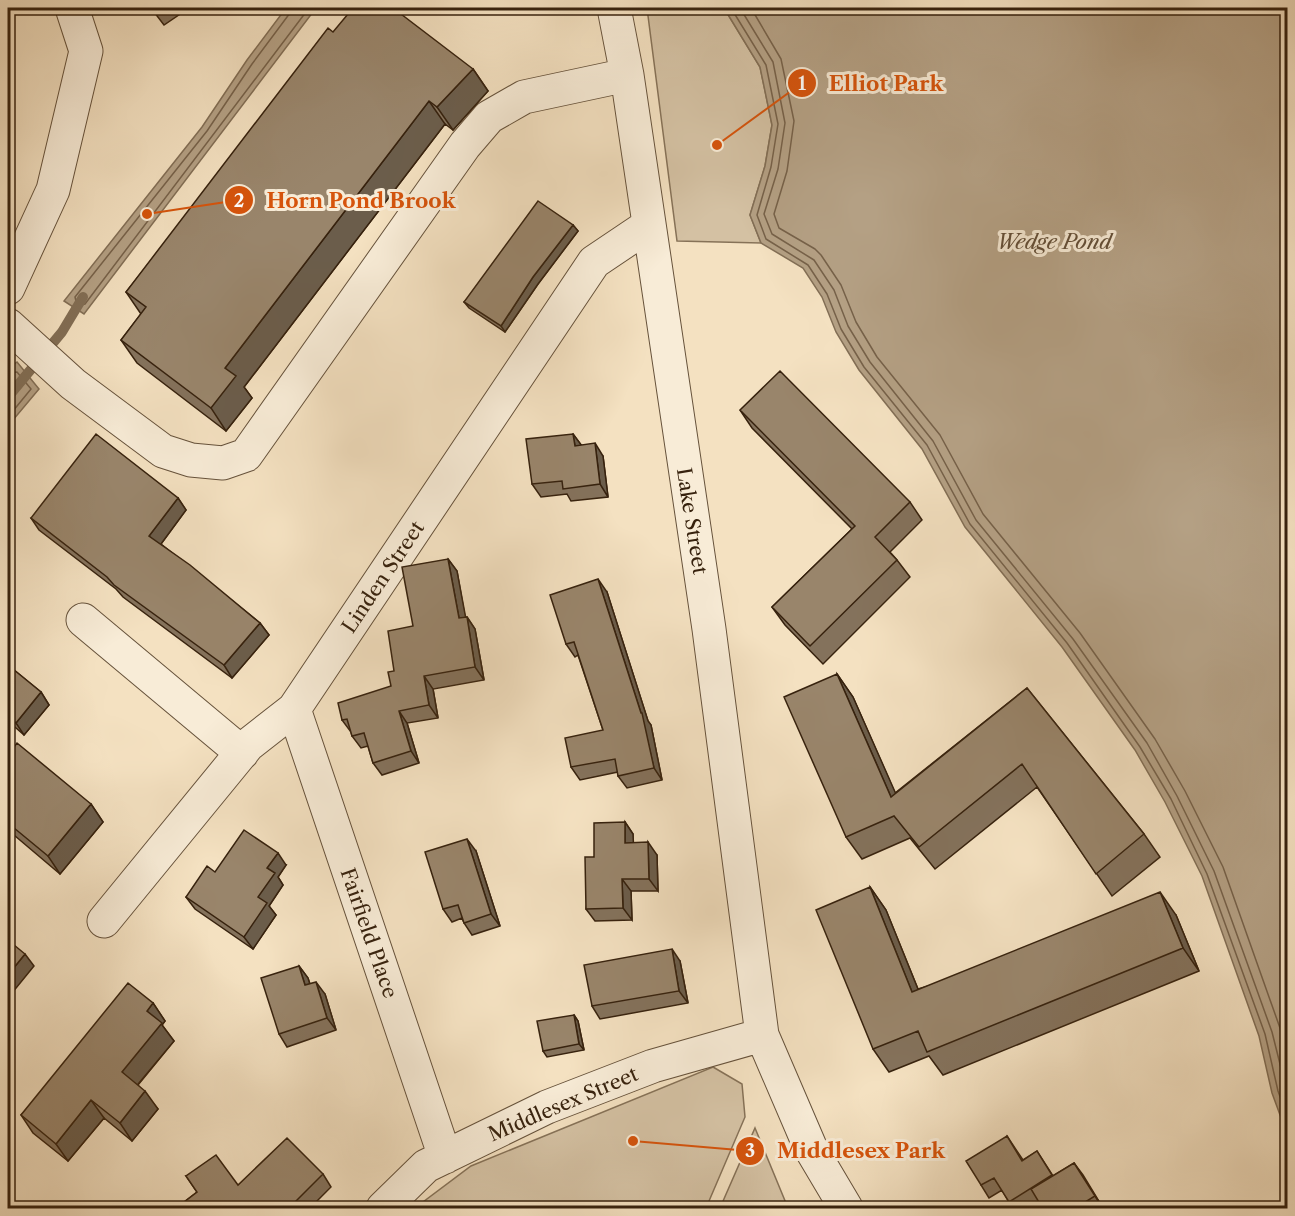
<svg xmlns="http://www.w3.org/2000/svg" width="1295" height="1216" font-family="'Libre Caslon Text',serif">
	<rect width="100%" height="100%" fill="#f4e1c1"/>
	<filter id="stains"><feTurbulence type="fractalNoise" baseFrequency=".00333" numOctaves="4"/><feColorMatrix values="0 0 0 0 .2 0 0 0 0 .09 0 0 0 0 .02 0 0 0 .5 -.17"/></filter>
	<radialGradient id="worn" r=".72"><stop offset=".6" stop-color="#630" stop-opacity="0"/><stop offset="1" stop-color="#630" stop-opacity=".3"/></radialGradient>
	<path fill="#d4c1a3" stroke="#867258" stroke-width="1.5" d="M647,8H724L760,67L772,125L765,166L750,215L761,243L677,241Z
		M713,1067L742,1084L745,1117L706,1208H415L471,1166Z
		M755,1128L788,1208H720Z"/>
	<path fill="#b4a084" stroke="#826e55" stroke-width="1.5" d="M286,8H316L84,314L64,301L202,127L247,60Z
		M724,8H1287V1134L1272,1093L1259,1036L1202,876L1165,802L1135,750L1062,647L965,527L922,449L859,370L836,332L822,297L803,268L761,243L750,215L765,166L772,125L760,67Z
		M17,362L39,389L8,426V369Z"/>
	<g fill="none" stroke-linecap="round" stroke-linejoin="round">
		<path stroke="#766149" stroke-width="1.5" d="M291,8L290,13L252,64L207,131L75,297L76,301L81,305L85,304L309,8
			M731,8L766,65L778,124L771,167L757,215L766,239L808,265L827,294L841,329L864,367L927,445L970,524L1067,643L1140,747L1171,799L1207,874L1265,1034L1278,1091L1288,1119
			M740,8L773,62L785,123L778,169L764,214L772,234L814,260L834,290L848,326L870,362L933,441L976,520L1073,639L1147,743L1177,796L1214,871L1272,1032L1288,1096
			M751,8L781,59L794,121L787,171L774,214L779,228L815,249L821,255L841,285L856,322L877,357L940,435L983,514L1080,633L1155,739L1185,791L1223,867L1280,1028L1288,1059
			M8,373L17,372L31,389L8,417"/>
		<path stroke="#826e55" stroke-width="10" d="M8,397L62,332L83,297"/>
		<g stroke="#66523b" stroke-width="35">
			<path id="minor" d="M614,8L627,75L709,629L762,1035L811,1149L846,1208
				M8,288L53,190L86,51L72,8
				M8,325L73,384L163,451L191,460L223,463L246,455L465,145L489,117L524,97L627,75
				M83,620L242,753
				M294,709L445,1157
				M104,921L248,745L294,709L594,262L649,225
				M383,1208L426,1166L547,1107L653,1066L762,1035"/>
		</g>
		<use href="#minor" stroke="#f8ecd7" stroke-width="33"/>
	</g>
	<path fill="#84725c" stroke="#37220e" stroke-width="1.5" d="M151,8H189L164,25Z
		M333,32L473,69L488,91L453,130L445,124L244,387L252,398L226,431L137,363L121,340L141,314L126,292Z
		M573,225L578,231L538,284L505,332L469,308L464,302Z
		M740,410L910,502L922,520L890,552L897,560L910,577L823,664L785,625L772,607L852,529L752,428Z
		M573,434L581,445L603,456L608,497L571,501L567,494L541,497L532,484Z
		M178,498L186,510L161,544L260,623L269,635L232,678L123,597L116,589L39,530L31,518Z
		M448,559L457,571L465,617H467L475,629L484,680L433,689L438,718L407,723L419,763L382,775L373,763L368,746L361,748L352,736L351,732L342,720L391,686L413,626Z
		M607,592L648,721L651,725L662,780L627,788L618,776V772L580,780L571,767L603,730L578,655L575,657L566,644Z
		M8,665L41,692L49,705L24,735L8,721Z
		M837,674L853,697L895,793L1027,688L1144,834L1160,857L1112,896L1037,787L935,869L910,838L862,859L846,837Z
		M8,755L91,804L103,822L60,874L8,830Z
		M625,822L633,834V843L657,855L658,891H631L632,920L595,921L586,909L594,857Z
		M476,851L500,926L472,935L464,923L462,918L452,922L443,909Z
		M286,865L278,877L283,885L269,906L276,915L253,949L195,909L186,897L215,872Z
		M870,887L886,910L918,989L1176,915L1199,971L943,1075L929,1056L889,1072L873,1049Z
		M680,961L688,1003L600,1019L592,1006Z
		M299,966L308,978L310,984L325,994L336,1030L287,1047L279,1034Z
		M153,1003L165,1021L162,1025L174,1041L138,1085L158,1109L132,1141L104,1118L68,1161L33,1133L21,1115Z
		M574,1015L578,1021L584,1050L547,1057L543,1051Z
		M1007,1136L1023,1160L1037,1151L1053,1176L1074,1163L1103,1208L1043,1209L1038,1201L1027,1209H1013L1002,1190L989,1198L981,1185Z
		M323,1174L331,1187L309,1209H175L197,1192L186,1176L238,1185Z"/>
	<path fill="#6b5d4b" stroke="#37220e" stroke-width="1.5" d="M473,69L488,91L453,130L437,107Z
		M429,101L445,124L244,387L252,398L226,431L211,408L225,368Z
		M573,225L578,231L538,284L505,332L501,326L533,277Z
		M573,434L582,446H575Z
		M595,443L603,456L608,497L600,484Z
		M178,498L186,510L158,548L149,536Z
		M448,559L457,571L468,630L459,618Z
		M598,579L607,592L648,721L651,725L662,780L654,768L641,713Z
		M467,617L475,629L484,680L475,667Z
		M260,623L269,635L232,678L224,665Z
		M837,674L853,697L907,819L891,797Z
		M424,676L433,689L438,718L429,705Z
		M41,692L49,705L24,735L16,723Z
		M399,711L407,723L419,763L411,751Z
		M91,804L103,822L60,874L48,856Z
		M625,822L633,834L634,855L625,843Z
		M467,839L476,851L500,926L491,914Z
		M648,842L657,855L658,891L649,879Z
		M278,853L286,865L278,877L283,885L269,906L276,915L253,949L244,937L267,868Z
		M622,879L631,891L632,920L623,908Z
		M870,887L886,910L928,1014L912,992Z
		M1160,892L1176,915L1199,971L1183,948Z
		M672,949L680,961L688,1003L679,991Z
		M25,954L34,966L8,998V975Z
		M299,966L308,978L314,998L305,985Z
		M316,982L325,994L336,1030L327,1018Z
		M153,1003L165,1021L162,1025L174,1041L134,1089L122,1072L147,1011Z
		M574,1015L578,1021L584,1050L579,1044Z
		M145,1091L158,1109L132,1141L120,1123Z
		M91,1100L104,1118L68,1161L56,1144Z
		M1074,1163L1083,1175L1103,1208L1095,1196Z"/>
	<path fill="#99856b" stroke="#37220e" stroke-width="1.5" d="M353,8H393L473,69L437,107L429,101L225,368L236,376L211,408L121,340L146,307L126,292L328,28L333,32Z
		M538,201L573,225L533,277L501,326L464,302Z
		M780,371L910,502L875,537L897,560L810,646L772,607L855,526L740,410Z
		M96,434L178,498L149,536L190,565L260,623L224,665L114,585L107,577L31,518Z
		M573,434L575,446L595,443L600,484L563,489L562,481L532,484L526,439Z
		M448,559L459,618L467,617L475,667L424,676L429,705L399,711L411,751L373,763L364,733L352,736L347,719L342,720L338,703L391,686L388,672L394,671L388,631L413,626L402,567Z
		M598,579L641,713H642L654,768L618,776L615,759L571,767L565,738L603,730L574,642L566,644L550,595Z
		M8,665L41,692L16,723L8,716Z
		M837,674L891,797L1027,688L1144,834L1096,874L1022,764L919,847L894,816L846,837L784,697Z
		M17,743L91,804L48,856L8,823V755Z
		M625,822V843L648,842L649,879H622L623,908L586,909L585,857H594V823Z
		M244,830L278,853L267,868L275,873L258,897L267,903L244,937L186,897L207,866L215,872Z
		M467,839L491,914L464,923L458,905L443,909L425,852Z
		M870,887L912,992L1160,892L1183,948L927,1052L918,1031L873,1049L816,910Z
		M8,940L25,954L8,975Z
		M672,949L679,991L592,1006L584,965Z
		M299,966L305,985L316,982L327,1018L279,1034L261,978Z
		M128,983L153,1003L147,1011L162,1023L122,1072L145,1091L120,1123L91,1100L56,1144L21,1115Z
		M574,1015L579,1044L543,1051L537,1021Z
		M1007,1136L1022,1161L1037,1151L1052,1175L1009,1202L994,1178L981,1185L966,1161Z
		M287,1138L323,1174L288,1209H175L197,1192L186,1176L216,1155L238,1185Z
		M1074,1163L1095,1196L1074,1209H1043L1031,1189Z"/>
	<g text-anchor="middle" dominant-baseline="central" stroke-width="6" stroke-linejoin="round" paint-order="stroke">
		<g font-size="20" fill="#37220e" stroke="#f8ecd7">
			<text transform="translate(692 521) rotate(81)">Lake Street</text>
			<text transform="translate(383 577) rotate(-56)">Linden Street</text>
			<text transform="translate(369 933) rotate(71)">Fairfield Place</text>
			<text transform="translate(563 1104) rotate(-23)">Middlesex Street</text>
		</g>
		<g font-size="21" font-style="italic" fill="#634e37" stroke="#f8ecd7">
			<text x="1054" y="241">Wedge Pond</text>
		</g>
	</g>
	<path fill="none" stroke="#d6540c" stroke-width="2" d="M717 145L802 83M147 214L239 200M633 1141L750 1151"/>
	<g fill="#d6540c" stroke="#f8ecd7" stroke-width="2">
		<circle cx="717" cy="145" r="6"/>
		<circle cx="147" cy="214" r="6"/>
		<circle cx="633" cy="1141" r="6"/>
		<circle cx="802" cy="83" r="15"/>
		<circle cx="239" cy="200" r="15"/>
		<circle cx="750" cy="1151" r="15"/>
	</g>
	<g font-size="18" text-anchor="middle" font-weight="bold" fill="#fff">
		<text x="802" y="90">1</text>
		<text x="239" y="207">2</text>
		<text x="750" y="1157">3</text>
	</g>
	<g font-size="21" text-anchor="middle" font-weight="bold" fill="#d6540c" stroke="#f8ecd7" stroke-width="6" stroke-linejoin="round" paint-order="stroke">
		<text x="886" y="91">Elliot Park</text>
		<text x="361" y="208">Horn Pond Brook</text>
		<text x="861" y="1158">Middlesex Park</text>
	</g>
	<rect width="1295" height="1216" fill="none" stroke="#f4e1c1" stroke-width="30"/>
	<rect x="9" y="9" width="1277" height="1198" fill="none" stroke="#37220e" stroke-width="3"/>
	<rect x="15" y="15" width="1265" height="1186" fill="none" stroke="#37220e" stroke-width="1.5"/>
	<rect width="100%" height="100%" filter="url(#stains)"/>
	<rect width="100%" height="100%" fill="url(#worn)"/>
</svg>
